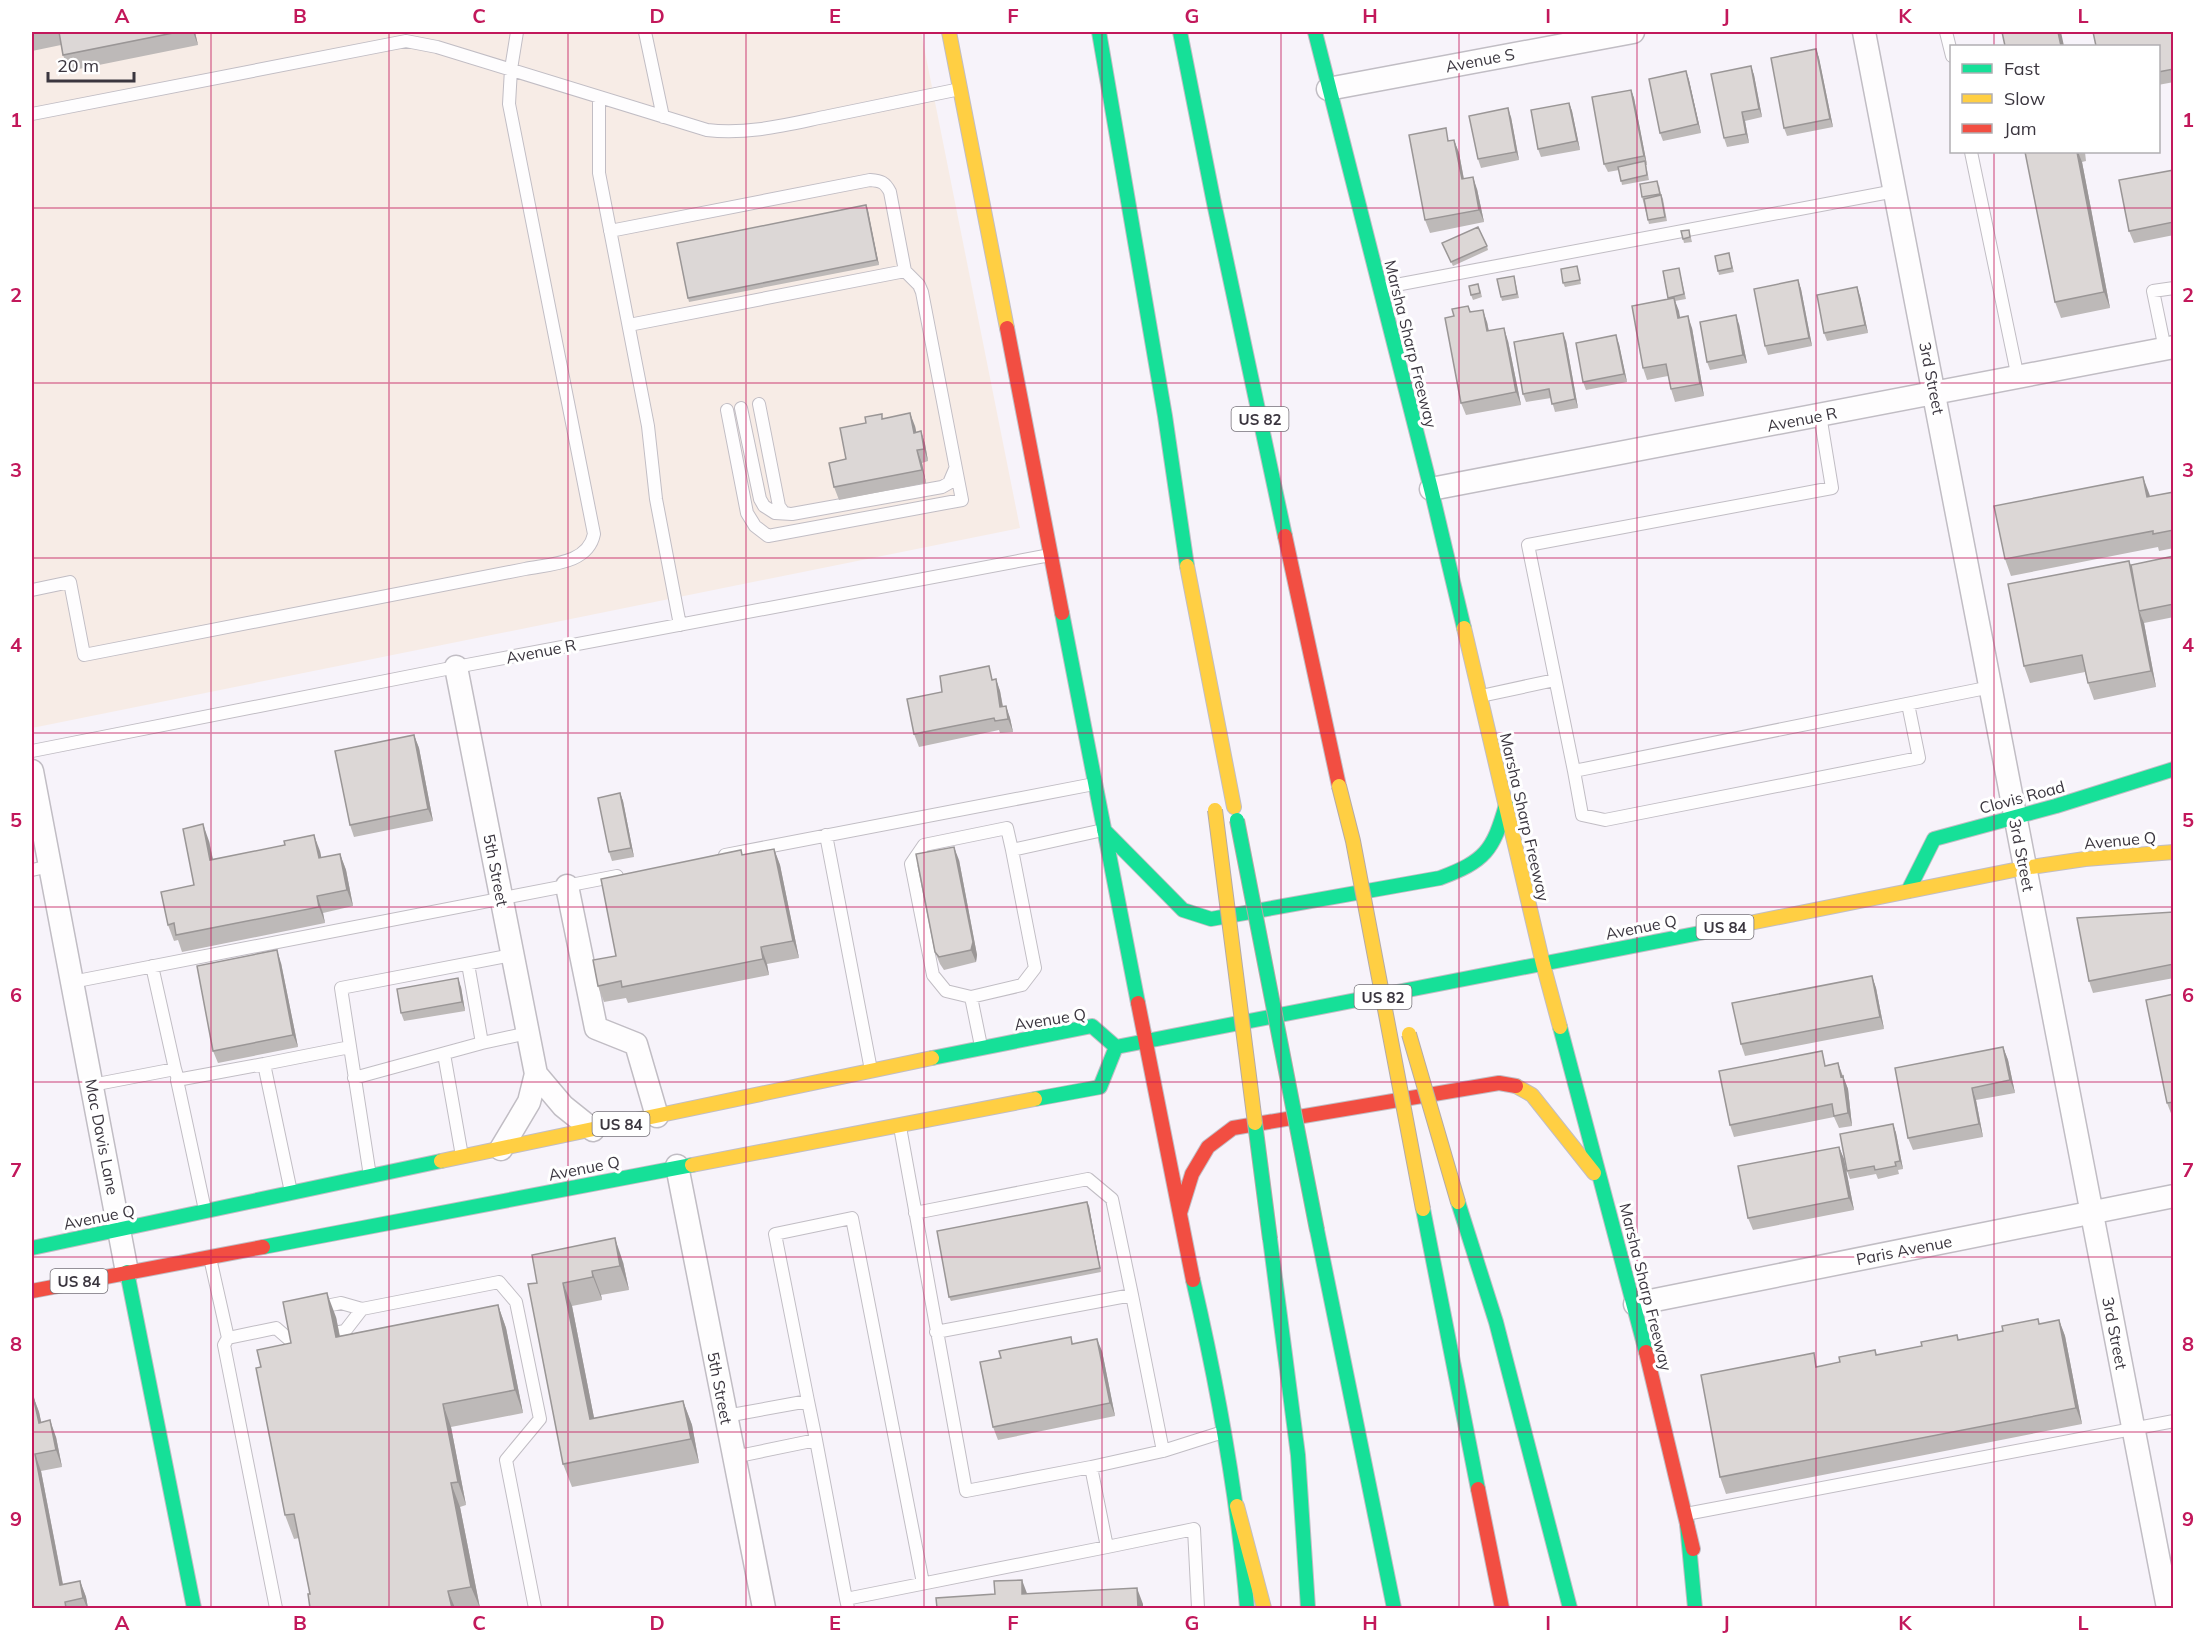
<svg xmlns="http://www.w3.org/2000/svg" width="2205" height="1640" font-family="Mulish,sans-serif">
	<rect width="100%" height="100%" fill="#f7f3fa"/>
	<path fill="#f7ece6" d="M32,32H921L1020,528L32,728Z"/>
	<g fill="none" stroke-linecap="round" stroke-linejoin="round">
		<g stroke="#c1bdc4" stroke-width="14">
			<path id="lane" d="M645,32L663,117
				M1946,32L1952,56
				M599,98V173L648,426L656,499L680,625
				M32,114L406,41L437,47L707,130C749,135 789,124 829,116C873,107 916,98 960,89
				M1971,152L2018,378
				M610,231L870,180C881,181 885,182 890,192L905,271L629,325
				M1380,288L1895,191
				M2165,349L2153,291L2174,288
				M759,404L779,506L784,513L790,514
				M741,408L760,499L764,506L775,513L792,514L942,487L949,483L955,469
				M727,410L747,513L755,526L768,536L962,500L922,292L919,285L905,271
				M1820,415L1832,488L1528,545L1574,771L1991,687
				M32,590L70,582L84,655L525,569C550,564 588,564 594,534L509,104L511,69L517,32
				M1481,696L1555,680
				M32,751L456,667L1050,555
				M1574,771L1582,815L1605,820L1919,758L1908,704
				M826,835L871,1070
				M725,855L1094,784
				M32,870L50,866
				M468,964L482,1043L528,1033
				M152,966L175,1069
				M72,982L617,876
				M971,997L946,991L933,975L911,864L924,845L1007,828L1012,850
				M981,1046L971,997L1022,985L1035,968L1012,850L1103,830
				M444,1054L462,1156
				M354,1078L482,1043
				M92,1085L175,1069L177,1076
				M900,1127L966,1491L1091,1467L1163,1451L1223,1432
				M370,1176L341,988L512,955
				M291,1192L264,1064L350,1047
				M205,1210L177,1080L264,1064
				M915,1213L1088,1179L1112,1199L1132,1295
				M210,1258L228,1338L276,1328L291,1341L306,1338
				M316,1308L341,1303L362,1309
				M936,1332L1132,1295L1163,1451
				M323,1335L345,1331L362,1309L499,1282L516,1302L540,1419L506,1460L535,1608
				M228,1338L224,1345L276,1608
				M808,1401L816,1440
				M726,1416L808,1401L775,1234L852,1218L923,1583
				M734,1457L816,1440L846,1599
				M1686,1514L2174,1421
				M1107,1547L1194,1529L1198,1608
				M848,1608L846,1599L1107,1547L1091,1467"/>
		</g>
		<g stroke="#c1bdc4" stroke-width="25">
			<path id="street" d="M1864,32L2168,1608
				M1328,89L1633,32
				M1431,489L2174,347
				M456,667L536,1074L529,1102L501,1149
				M32,771L127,1272
				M567,886L596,1028L636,1044L657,1116
				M536,1074L563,1106L593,1130
				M677,1166L764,1608
				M1635,1304L2174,1196"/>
		</g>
		<g stroke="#c1bdc4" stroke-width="16">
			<path id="fast" d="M1099,32L1165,416L1187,566
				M1180,32L1214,203L1285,536
				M1315,32L1431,489L1464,628
				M1062,613L1138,1003
				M1104,830L1183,910L1211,919L1440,878C1485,861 1493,851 1506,805
				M1908,891L1934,839L2056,806L2174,769
				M1560,1027L1646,1352
				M1116,1047L1710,931
				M932,1058L1092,1026L1116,1047
				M1035,1099L1100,1087L1116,1047
				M1458,1202L1496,1322L1570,1608
				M1423,1209L1478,1489
				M1317,1230L1394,1608
				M1270,1239L1298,1455L1308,1608
				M263,1247L692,1165
				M32,1248L441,1161
				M127,1272L194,1608
				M1193,1280C1218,1388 1238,1497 1247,1608
				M1687,1524L1695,1608"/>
		</g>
		<g stroke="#c1bdc4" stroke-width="16">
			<path id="slow" d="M949,32L1007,328
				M1187,566L1234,807
				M1464,628L1543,964L1560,1027
				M1710,931L2024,868L2085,859L2174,852
				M1516,1086L1532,1095L1594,1173
				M441,1161L932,1058
				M692,1165L1035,1099
				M1237,1506L1264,1608"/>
		</g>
		<g stroke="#c1bdc4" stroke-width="16">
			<path id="jam" d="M1007,328L1062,613
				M1285,536L1339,786
				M1138,1003L1193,1280
				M1180,1213L1192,1174L1208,1147L1233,1128L1499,1083L1516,1086
				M32,1291L263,1247
				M1646,1352L1693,1549
				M1478,1489L1502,1608"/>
		</g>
		<use href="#lane" stroke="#fefdfe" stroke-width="12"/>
		<use href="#street" stroke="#fefdfe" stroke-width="22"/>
		<use href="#fast" stroke="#16e098" stroke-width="14"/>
		<use href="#slow" stroke="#ffcf43" stroke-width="14"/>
		<use href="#jam" stroke="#f24e42" stroke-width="14"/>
		<g stroke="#b4aaa8" stroke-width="16" stroke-linecap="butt">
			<path id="fast-bridge" d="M1237,820L1317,1230
				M1255,1123L1270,1239"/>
		</g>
		<g stroke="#b4aaa8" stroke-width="16" stroke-linecap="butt">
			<path id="slow-bridge" d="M1339,786L1353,841L1423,1209
				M1215,810L1255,1123
				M1409,1034L1458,1202"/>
		</g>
		<use href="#fast-bridge" stroke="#16e098" stroke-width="14"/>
		<use href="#slow-bridge" stroke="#ffcf43" stroke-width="14"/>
	</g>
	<path fill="#bdb9b8" d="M32,32H195L198,45L69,71L63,55L61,45L32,51Z
		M2174,32V82L2158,85V46Z
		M1816,49L1819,58L1833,127L1787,136L1784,128Z
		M1751,66L1754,75L1762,117L1745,121L1749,143L1727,147L1724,138Z
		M1686,71L1689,80L1701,133L1663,141L1660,133Z
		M1631,90L1634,98L1647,165H1646L1649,180L1622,185L1619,170L1608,172L1604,164Z
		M1569,103L1572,111L1580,150L1541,157L1538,149Z
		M1511,117L1519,160L1481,168L1478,159Z
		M1454,140L1459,153L1464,179L1477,189L1484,222L1430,233L1425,220L1451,141Z
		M2025,152H2085L2086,161L2082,162L2110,308L2061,318L2055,302Z
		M2174,170V235L2134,243L2129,231Z
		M1659,185L1661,195L1663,199L1667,221L1649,224L1642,197Z
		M866,205L879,265L689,302L688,298Z
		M1690,234L1692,242L1684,243L1683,239Z
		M1487,246L1488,250L1453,266L1444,247Z
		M1729,253L1734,272L1719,275L1718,271Z
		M1577,266L1581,284L1565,287L1563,283Z
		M1679,268L1686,299L1675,301L1680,317L1692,328L1704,396L1675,402L1671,389L1668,376L1647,380L1643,368L1668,300L1663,271Z
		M1515,280L1519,298L1502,301L1501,297Z
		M1798,280L1801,289L1812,346L1768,355L1765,346Z
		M1480,289L1482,297L1473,300L1471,295Z
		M1860,296L1868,333L1827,341L1824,333Z
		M1468,306L1471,312L1487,322L1489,331L1508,341L1521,405L1466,415L1461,403L1454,316Z
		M1739,324L1747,363L1710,370L1707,362Z
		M1566,341L1578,408L1555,412L1551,398L1526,402L1523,394Z
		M1619,344L1627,382L1586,390L1583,382Z
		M883,418L915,426L916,432L921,431L925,444L928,461L922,463L926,483L839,500L834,487L846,459L866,423Z
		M2174,492V548L2159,551L2158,547L2011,576L2005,559L2149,493L2150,496Z
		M2174,556V617L2144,623L2156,687L2094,700L2088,683L2085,672L2030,683L2024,666L2131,565Z
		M996,679L1000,691L1003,706H1006L1010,718L1013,732L1000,733L999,730L919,747L914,734L942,692Z
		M414,735L419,748L433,821L354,837L350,825Z
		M620,793L623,801L634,857L612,861L609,852Z
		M209,841L213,859L320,851L321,858L340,854L346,870L353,906L323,913L325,923L182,952L178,940L174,941L168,925L194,885Z
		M774,849L780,865L799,958L767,964L769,975L628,1003L626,998L604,1002L598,986L616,956L743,855Z
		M959,860L977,955L976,962L944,970L940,964L935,952Z
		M2174,912V978L2093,993L2089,981Z
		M281,963L298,1047L218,1063L213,1051Z
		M1872,976L1876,988L1884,1029L1745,1056L1741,1044Z
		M461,987L465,1011L404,1021L401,1013Z
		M2174,994V1115L2172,1116L2167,1103Z
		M2003,1047L2008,1060L2015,1093L1976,1100L1983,1137L1913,1150L1908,1138Z
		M1838,1063L1848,1089L1852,1126L1839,1128L1834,1117L1734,1137L1730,1125L1827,1065Z
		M1893,1124L1896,1133L1903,1169L1898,1170L1899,1174L1878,1179L1876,1174L1850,1179L1847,1171Z
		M1839,1147L1844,1159L1854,1210L1753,1230L1748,1218Z
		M1089,1206L1101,1272L951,1301L949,1297Z
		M623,1262L629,1290L601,1295L602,1300L572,1306L594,1418L683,1401L692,1425L699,1463L572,1487L563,1464L537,1283Z
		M498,1305L506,1328L523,1413L451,1427L466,1505L460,1507L480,1608H310V1594L299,1538L294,1539L285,1515L261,1367L291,1343L336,1317L340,1336Z
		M2038,1319L2039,1324L2059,1320L2065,1336L2082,1424L1726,1494L1720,1477L1819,1367L1840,1362L1875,1350L1877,1355L2003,1331Z
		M1071,1337L1073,1344L1102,1351L1115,1416L998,1440L993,1427L1001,1358Z
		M33,1396L39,1412L41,1422L56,1437L62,1467L41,1471L63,1584L80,1581L86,1597L88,1608H32Z"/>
	<path fill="#9a9696" d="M193,32H195L198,45Z
		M2058,32H2061L2064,46H2061Z
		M1816,49L1819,58L1833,127L1830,119Z
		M1751,66L1754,75L1762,117L1759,109Z
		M1686,71L1689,80L1701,133L1698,124Z
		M1631,90L1634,98L1647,165L1644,156Z
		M1569,103L1572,111L1580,150L1577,141Z
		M1508,108L1511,117L1519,160L1516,152Z
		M1742,112L1745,121L1749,143L1746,134Z
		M1454,140L1459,153L1466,191L1462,179Z
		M2077,152H2078L2082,162L2110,308L2104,292Z
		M1473,177L1477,189L1484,222L1479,210Z
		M866,205L868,210L879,265L877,260Z
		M1798,280L1801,289L1812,346L1809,338Z
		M1857,287L1860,296L1868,333L1865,325Z
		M1674,298L1679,311L1682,330L1678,318Z
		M1483,310L1487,322L1491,344L1487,331Z
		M1736,315L1739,324L1747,363L1743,355Z
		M1688,316L1692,328L1704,396L1700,384Z
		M1504,328L1508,341L1521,405L1516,392Z
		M1563,333L1566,341L1578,408L1575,399Z
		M1616,335L1619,344L1627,382L1624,374Z
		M910,413L915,426L919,445L914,433Z
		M921,431L925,444L928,461L924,449Z
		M917,450L922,463L926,483L922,470Z
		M2143,477L2149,493L2153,513L2147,497Z
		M2129,561L2135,577L2139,611L2144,623L2156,687L2151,671Z
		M996,679L1000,691L1005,720L1000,707Z
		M1006,706L1010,718L1013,732L1008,719Z
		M414,735L419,748L433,821L428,809Z
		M620,793L623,801L634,857L631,848Z
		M203,824L209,841L216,876L210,860Z
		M314,835L320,851L325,875L319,858Z
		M954,847L959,860L977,955L976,962L971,950Z
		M774,849L780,865L799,958L793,941Z
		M340,854L346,870L353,906L347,890Z
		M317,896L323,913L325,923L319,907Z
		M761,947L767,964L769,975L763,959Z
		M277,950L281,963L298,1047L293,1035Z
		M1872,976L1876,988L1884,1029L1880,1017Z
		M458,978L461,987L465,1011L462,1002Z
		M2003,1047L2008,1060L2015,1093L2010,1080Z
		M1838,1063L1844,1081L1843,1076L1848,1089L1852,1126L1848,1113Z
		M1972,1088L1976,1100L1983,1137L1979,1124Z
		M1893,1124L1896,1133L1903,1169L1900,1161Z
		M1839,1147L1844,1159L1854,1210L1849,1198Z
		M1087,1202L1089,1206L1101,1272L1100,1268Z
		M615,1238L623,1262L629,1290L620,1266Z
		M592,1271L601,1295L602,1300L593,1277Z
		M563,1283L572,1306L599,1443L590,1419Z
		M327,1293L336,1317L344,1360L336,1337Z
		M498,1305L506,1328L523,1413L515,1390Z
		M2059,1320L2065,1336L2082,1424L2076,1408Z
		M1097,1339L1102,1351L1115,1416L1110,1403Z
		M33,1396L39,1412L45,1439L39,1423Z
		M683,1401L692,1425L699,1463L691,1439Z
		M443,1404L451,1427L466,1505L458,1482Z
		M50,1420L56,1437L62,1467L56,1450Z
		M35,1454L41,1471L66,1601L60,1585Z
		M451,1483L460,1507L480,1608L471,1587Z
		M1022,1580L1028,1596L1022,1594Z
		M80,1581L86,1597L88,1608H87L83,1598Z
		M1137,1588L1143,1604V1608H1138Z
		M448,1591L455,1608H452Z"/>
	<path fill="#dcd7d6" stroke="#9a9696" stroke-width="1.5" d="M59,32H178L63,55Z
		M2002,32H2058L2061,46H2005Z
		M2093,32H2174V69L2158,72V46H2096Z
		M1816,49L1830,119L1784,128L1771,58Z
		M1751,66L1759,109L1742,112L1746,134L1724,138L1711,74Z
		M1686,71L1698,124L1660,133L1649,79Z
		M1631,90L1644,156L1604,164L1592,97Z
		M1569,103L1577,141L1538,149L1531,110Z
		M1508,108L1516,152L1478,159L1469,116Z
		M1446,128L1448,141L1454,140L1462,179L1473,177L1479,210L1425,220L1409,135Z
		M2025,152H2077L2104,292L2055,302Z
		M1645,161L1647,175L1621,181L1618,167Z
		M2174,170V222L2129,231L2119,180Z
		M1657,181L1660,194L1642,197L1640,184Z
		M1661,195L1665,217L1648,220L1644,199Z
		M866,205L877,260L688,298L677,243Z
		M1478,227L1487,246L1451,262L1442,243Z
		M1689,230L1690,237L1683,239L1681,231Z
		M1729,253L1732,268L1718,271L1715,256Z
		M1577,266L1580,280L1563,283L1561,269Z
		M1679,268L1684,294L1668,298L1663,271Z
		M1514,276L1517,294L1501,297L1497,279Z
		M1798,280L1809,338L1765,346L1754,289Z
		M1478,284L1480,293L1471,295L1469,286Z
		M1857,287L1865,325L1824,333L1817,295Z
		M1674,298L1678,318L1688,316L1700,384L1671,389L1666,364L1643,368L1632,306Z
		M1468,306L1470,312L1483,310L1487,331L1504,328L1516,392L1461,403L1445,318L1454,316L1452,309Z
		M1736,315L1743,355L1707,362L1700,322Z
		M1563,333L1575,399L1552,404L1549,389L1523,394L1514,342Z
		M1616,335L1624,374L1583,382L1576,343Z
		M910,413L914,433L921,431L924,449L917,450L922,470L834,487L829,463L846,459L840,428L866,423L865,417L882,414V419Z
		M2143,477L2147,497L2174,492V530L2153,534V531L2005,559L1994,506Z
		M2174,556V604L2139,611L2131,565Z
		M2129,561L2151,671L2088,683L2082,655L2024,666L2008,584Z
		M989,666L992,680L996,679L1000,707L1006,706L1008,719L995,721L994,718L914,734L907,699L942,692L940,676Z
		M414,735L428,809L350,825L335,751Z
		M620,793L631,848L609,852L598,798Z
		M203,824L210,860L285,845L284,841L314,835L319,858L340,854L347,890L317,896L319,907L176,935L174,923L168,925L161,892L194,885L183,829Z
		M954,847L973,942L971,950L939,957L935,952L916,854Z
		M774,849L793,941L761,947L763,959L622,987L621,981L598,986L593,960L616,956L601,879L741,850L742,855Z
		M2174,912V964L2089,981L2077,918Z
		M277,950L293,1035L213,1051L197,966Z
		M1872,976L1880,1017L1741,1044L1732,1003Z
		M458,978L462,1002L401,1013L397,989Z
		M2174,994V1102L2167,1103L2146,1000Z
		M2003,1047L2010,1080L1972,1088L1979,1124L1908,1138L1895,1068Z
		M1822,1051L1825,1066L1838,1063L1841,1077L1843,1076L1848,1113L1834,1116L1832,1104L1730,1125L1719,1071Z
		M1893,1124L1900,1161L1895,1162L1896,1166L1875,1170L1874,1166L1847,1171L1840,1134Z
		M1839,1147L1849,1198L1748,1218L1738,1166Z
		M1087,1202L1100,1268L949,1297L937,1231Z
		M615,1238L620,1266L592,1271L593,1277L563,1283L590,1419L683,1401L691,1439L563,1464L528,1284L537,1283L532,1255Z
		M327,1293L336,1337L498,1305L515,1390L443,1404L458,1482L451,1483L471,1587L448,1591L452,1608H310L308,1594H310L294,1514L285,1515L256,1368L261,1367L257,1350L291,1343L283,1302Z
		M2038,1319L2039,1324L2059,1320L2076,1408L1720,1477L1701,1375L1814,1353L1816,1367L1840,1362L1839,1357L1875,1350L1876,1355L1922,1346L1921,1342L1957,1335L1958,1340L2003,1331L2002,1326Z
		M1071,1337L1072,1344L1097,1339L1110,1403L993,1427L980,1362L1001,1358L999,1351Z
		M32,1396H33L39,1423L50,1420L56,1450L35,1454L60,1585L80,1581L83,1598L65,1602L66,1608H32Z
		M1022,1580V1594L1137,1588L1138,1608H937L936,1598L995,1594L994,1581Z"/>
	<path fill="none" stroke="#c2185b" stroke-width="1.5" stroke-opacity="0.55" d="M211,32V1608M389,32V1608M568,32V1608M746,32V1608M924,32V1608M1102,32V1608M1281,32V1608M1459,32V1608M1637,32V1608M1816,32V1608M1994,32V46M1994,152V1608M32,208H2174M32,383H2174M32,558H2174M32,733H2174M32,907H2174M32,1082H2174M32,1257H2174M32,1432H2174"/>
	<g text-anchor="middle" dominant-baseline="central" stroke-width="6" stroke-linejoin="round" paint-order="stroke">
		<g fill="#fff" stroke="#767279" stroke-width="1.5">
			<rect x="1231.5" y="407" width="57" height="24" rx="4.5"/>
			<rect x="1696.5" y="915" width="57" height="24" rx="4.5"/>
			<rect x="1354.5" y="985" width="57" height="24" rx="4.5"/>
			<rect x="592.5" y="1112" width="57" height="24" rx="4.5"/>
			<rect x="50.5" y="1269" width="57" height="24" rx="4.5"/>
		</g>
		<g font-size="15" font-weight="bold" fill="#3b363f">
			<text x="1260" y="419">US 82</text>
			<text x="1725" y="927">US 84</text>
			<text x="1383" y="997">US 82</text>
			<text x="621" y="1124">US 84</text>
			<text x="79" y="1281">US 84</text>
		</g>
		<g font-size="16" fill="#3b363f" stroke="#fff">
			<text transform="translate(1480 60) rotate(-11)">Avenue S</text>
			<text transform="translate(1411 344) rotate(76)">Marsha Sharp Freeway</text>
			<text transform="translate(1932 378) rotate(79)">3rd Street</text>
			<text transform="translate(1802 419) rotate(-11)">Avenue R</text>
			<text transform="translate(541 651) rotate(-11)">Avenue R</text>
			<text transform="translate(2022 797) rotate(-15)">Clovis Road</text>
			<text transform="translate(1525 817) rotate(77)">Marsha Sharp Freeway</text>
			<text transform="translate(2120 840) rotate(-5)">Avenue Q</text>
			<text transform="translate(2022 855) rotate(79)">3rd Street</text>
			<text transform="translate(496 870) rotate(79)">5th Street</text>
			<text transform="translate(1641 927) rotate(-11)">Avenue Q</text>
			<text transform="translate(1050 1019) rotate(-9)">Avenue Q</text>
			<text transform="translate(102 1137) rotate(79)">Mac Davis Lane</text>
			<text transform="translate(584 1168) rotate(-11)">Avenue Q</text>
			<text transform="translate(99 1217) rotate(-11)">Avenue Q</text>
			<text transform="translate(1904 1250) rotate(-11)">Paris Avenue</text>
			<text transform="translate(1646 1287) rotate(76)">Marsha Sharp Freeway</text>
			<text transform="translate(2115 1333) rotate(79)">3rd Street</text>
			<text transform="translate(720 1388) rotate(79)">5th Street</text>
		</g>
	</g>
	<rect width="2205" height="1640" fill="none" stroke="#ffffff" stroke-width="66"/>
	<rect x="1950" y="45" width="210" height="108" fill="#ffffff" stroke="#b1afb2" stroke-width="1.5"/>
	<rect x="1962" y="64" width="30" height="9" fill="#16e098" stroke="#b1afb2" stroke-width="1.5"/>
	<text x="2004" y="75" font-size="18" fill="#3b363f">Fast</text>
	<rect x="1962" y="94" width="30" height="9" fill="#ffcf43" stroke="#b1afb2" stroke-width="1.5"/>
	<text x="2004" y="105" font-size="18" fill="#3b363f">Slow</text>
	<rect x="1962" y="124" width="30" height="9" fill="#f24e42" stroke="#b1afb2" stroke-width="1.5"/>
	<text x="2004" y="135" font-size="18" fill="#3b363f">Jam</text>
	<path d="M48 72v9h86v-9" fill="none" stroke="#3b363f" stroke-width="3"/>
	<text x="57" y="72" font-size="18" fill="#3b363f" stroke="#ffffff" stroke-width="4.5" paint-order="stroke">20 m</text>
	<rect x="33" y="33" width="2139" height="1574" fill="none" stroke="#c2185b" stroke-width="2"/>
	<g font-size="20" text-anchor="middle" font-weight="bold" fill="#c2185b">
		<text x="122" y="23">A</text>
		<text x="300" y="23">B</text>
		<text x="479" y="23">C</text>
		<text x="657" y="23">D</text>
		<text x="835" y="23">E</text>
		<text x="1013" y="23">F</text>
		<text x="1192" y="23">G</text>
		<text x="1370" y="23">H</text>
		<text x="1548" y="23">I</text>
		<text x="1726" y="23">J</text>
		<text x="1905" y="23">K</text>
		<text x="2083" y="23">L</text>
		<text x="16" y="127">1</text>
		<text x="2188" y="127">1</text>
		<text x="16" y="302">2</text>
		<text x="2188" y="302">2</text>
		<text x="16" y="477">3</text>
		<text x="2188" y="477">3</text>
		<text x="16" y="652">4</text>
		<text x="2188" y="652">4</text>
		<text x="16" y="827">5</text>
		<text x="2188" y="827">5</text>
		<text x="16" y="1002">6</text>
		<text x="2188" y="1002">6</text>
		<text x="16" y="1177">7</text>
		<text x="2188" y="1177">7</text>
		<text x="16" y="1351">8</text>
		<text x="2188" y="1351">8</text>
		<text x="16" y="1526">9</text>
		<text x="2188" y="1526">9</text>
		<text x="122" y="1630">A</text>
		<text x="300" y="1630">B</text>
		<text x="479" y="1630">C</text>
		<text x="657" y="1630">D</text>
		<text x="835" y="1630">E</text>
		<text x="1013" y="1630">F</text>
		<text x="1192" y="1630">G</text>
		<text x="1370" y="1630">H</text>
		<text x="1548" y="1630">I</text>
		<text x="1726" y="1630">J</text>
		<text x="1905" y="1630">K</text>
		<text x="2083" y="1630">L</text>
	</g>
</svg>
